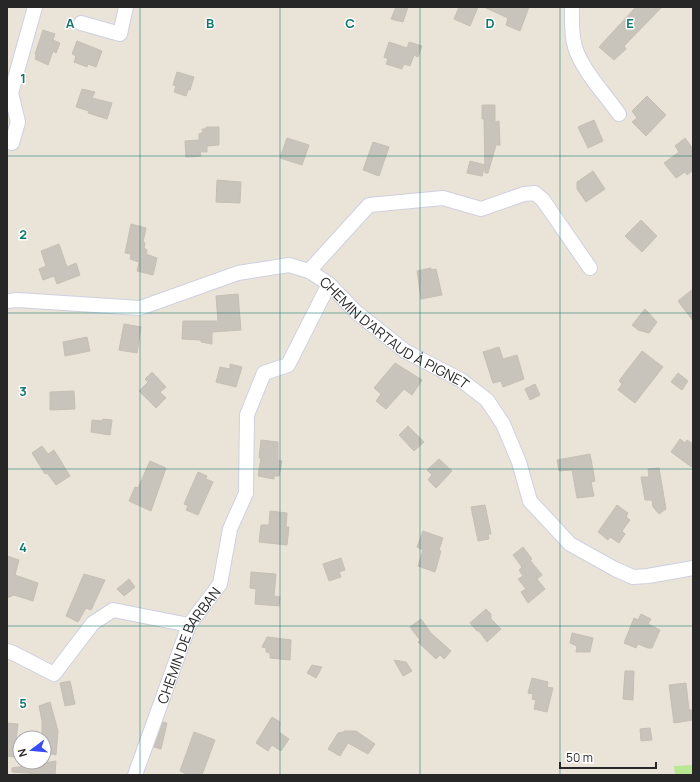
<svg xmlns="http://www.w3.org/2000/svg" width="700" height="782" font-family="Manrope,sans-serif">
	<rect width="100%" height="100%" fill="#eae4d8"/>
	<path fill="#bae791" d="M693,765V775H675L674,766Z"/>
	<path fill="#c8c3bb" stroke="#c5c0b3" d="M396,7H408L403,22L391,19Z
		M459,7H478L470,26L454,19Z
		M484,7H529L520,31L506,25L508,18Z
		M636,7H662L624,46L626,49L614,60L599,47Z
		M43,30L55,34L53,40L60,43L56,53L53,51L48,65L35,59L36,55L35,54Z
		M77,41L102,51L96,67L88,64L87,67L74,62L76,56L72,54Z
		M389,42L407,48L409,42L422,46L418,57L414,55L410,66L404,64L402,69L386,64L388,59L384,57Z
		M177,72L194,77L190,90H188L186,96L174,92L176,86L173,85Z
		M82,89L95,92L92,98L112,103L107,119L88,113L89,111L76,107Z
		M647,96L666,115L646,136L632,122L637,118L632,111Z
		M482,105H495V122L499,121L500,145H496L488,173H485L484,119H482Z
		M594,120L603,141L588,148L578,127Z
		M206,127H219V145L207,146V152H200L201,156L186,157L185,141L199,140V134L203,132L202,129H206Z
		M287,138L309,145L302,165L280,158Z
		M685,138L693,149V170L687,175L685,172L676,178L664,163L679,152L675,146Z
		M373,142L389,147L379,176L363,170Z
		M470,161L485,165L482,176L467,173Z
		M593,171L605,189L586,202L577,189V182Z
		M217,180L241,182L240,203L216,202Z
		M641,220L657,236L642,252L625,236Z
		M131,224L146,228L143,242L145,243L144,248L147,250L146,254L157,258L153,275L137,271L139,262L130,259L131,254L125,253Z
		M59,244L67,267L76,263L80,275L57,284L54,276L43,280L39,269L46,266L41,251Z
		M431,268V270L436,269L442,295L421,299L417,271Z
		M693,289V321L678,301Z
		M238,294L241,330L212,332V344L201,342V340L182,339L183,321H218L216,296Z
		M645,309L657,322L649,333L638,330L632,325Z
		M124,324L141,327L137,353L119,350Z
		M87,337L90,351L65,356L63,342Z
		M499,347L503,359L517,355L524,379L503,387L501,381L493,383L483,352Z
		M642,351L663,367L635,403L618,390L622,384L619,381Z
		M395,363L422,380L412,395L404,389L386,409L376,401L381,394L374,388Z
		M230,364L242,367L236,387L216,382L220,367L230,369Z
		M152,372L166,387L160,392L166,398L156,408L139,391L148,382L145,379Z
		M678,373L688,381L682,390L671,382Z
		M535,384L540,395L530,400L525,389Z
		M74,391L75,409L50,410V392Z
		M103,419L112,420L110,435L91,432L92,420L102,421Z
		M408,426L424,442L414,451L399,435Z
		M680,439L685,443L687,440L693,444V468L671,452Z
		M261,440L278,442V460L282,461L279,476H274V479L258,476L261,458H259Z
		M42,446L48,454L54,450L70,476L56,485L47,473L45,474L32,453Z
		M590,454L595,481L591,482L594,496L577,498L572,470L559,471L557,460Z
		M439,459L452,471L436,488L428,480L432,475L427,470Z
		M150,461L166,468L151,511L129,501L135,487L138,488Z
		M659,468L666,509L659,514L653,507L652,500H645L641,477H649L648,469Z
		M198,472L207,476L206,479L213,482L198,515L186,510L188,506L184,504Z
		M485,505L491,534H488L489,539L478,541L471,507Z
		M617,505L628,513L626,517L630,520L622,531L625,534L619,543L610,537L608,540L598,532Z
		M270,511L287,513L286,527H289L287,545L259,542L261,525H269Z
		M423,531L443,538L439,550L441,551L435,572L418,566L423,550L417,547Z
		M523,547L532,559L530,560L542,575L537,579L545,589L528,603L521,592L526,589L518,579L523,576L519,570L522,567L513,555Z
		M7,556L19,560L15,575L38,583L33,601L14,595L7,598Z
		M341,558L345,570L339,572L341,577L329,581L323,564Z
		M251,572L276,574L274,596L280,597L279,606L255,604L256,589L250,588Z
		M84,574L105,580L91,610L86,608L78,622L66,616Z
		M129,579L135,587L124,596L117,589Z
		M486,609L491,614V619L501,629L487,642L479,631H477L470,623Z
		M641,614L651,619L648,624L660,630L652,648H648L638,644L636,648L624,643L634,618L638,620Z
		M421,619L431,633L451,651L444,659L440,655L436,659L418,642L420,640L410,627Z
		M572,633L593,638L590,652H576L577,646L570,643Z
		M267,637L291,640L290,660L270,658V653L266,652V648L262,647Z
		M394,660L406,662L412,671L403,676Z
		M312,665L322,667L316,678L307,673Z
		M625,671H634L633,700L623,699Z
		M532,678L548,682L547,687L553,688L547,712L534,709L536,700L532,699L533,694L528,693Z
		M70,681L75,704L65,706L60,683Z
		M686,683L689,710H693V720L674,723L669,685Z
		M50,702L58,731L56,755L44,752V738H42V721L39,706Z
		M272,717L280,722L279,732L289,739L281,751L272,745L268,751L256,743Z
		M163,722L167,723L161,749L154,747Z
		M7,723L18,724L14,757L7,756Z
		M650,728L652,740L641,741L640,729Z
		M344,731H356L375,744L368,754L348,743L340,756L328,749L338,733L344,732Z
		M194,732L215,740L202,775H189L180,771Z
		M56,761L55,775L12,772V768Z"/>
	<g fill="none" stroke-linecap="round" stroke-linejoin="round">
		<g stroke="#ced0e0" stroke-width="16">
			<g id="minor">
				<path d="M572,7C572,20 571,34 575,47C582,70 605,94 619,114"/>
				<path d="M81,23L120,34L126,7"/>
				<path d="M12,143L18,122L11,93L35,7"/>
				<path d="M309,271L369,205L443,198L481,209L524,194L535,193L543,200L590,268"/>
				<path id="s1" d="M7,301L18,300L140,308L238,273L289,265L309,271L329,284L356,312L405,351L461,380L487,400L503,424L519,462L530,501L570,544L615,569L633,577L648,576L693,568"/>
				<path d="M7,651L13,653L54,674L93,623L113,610L189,625"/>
				<path id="s2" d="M135,775L189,625L220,584L230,529L246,493L247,415L264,373L288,365L329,284"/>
			</g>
		</g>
		<use href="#minor" stroke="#fff" stroke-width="14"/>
	</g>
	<path fill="none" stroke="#0f766e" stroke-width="1" stroke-opacity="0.55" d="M140,7V775M280,7V775M420,7V775M560,7V775M7,156H693M7,313H693M7,469H693M7,626H693"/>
	<g text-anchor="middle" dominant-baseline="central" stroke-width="3" stroke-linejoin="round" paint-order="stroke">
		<g font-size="14" fill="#272727" stroke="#fff">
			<text stroke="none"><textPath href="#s1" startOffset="416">CHEMIN D'ARTAUD À PIGNET</textPath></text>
			<text stroke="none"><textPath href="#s2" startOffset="141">CHEMIN DE BARBAN</textPath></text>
		</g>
	</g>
	<g font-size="13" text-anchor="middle" font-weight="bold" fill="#0f766e" stroke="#fff" stroke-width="3" stroke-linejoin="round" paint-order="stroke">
		<text x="70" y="28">A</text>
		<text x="210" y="28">B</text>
		<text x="350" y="28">C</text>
		<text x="490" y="28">D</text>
		<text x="630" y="28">E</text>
		<text x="23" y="83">1</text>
		<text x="23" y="239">2</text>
		<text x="23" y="396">3</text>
		<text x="23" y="552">4</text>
		<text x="23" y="708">5</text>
	</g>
	<rect width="700" height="782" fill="none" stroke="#272727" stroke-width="16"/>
	<g transform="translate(32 750) rotate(254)"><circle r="19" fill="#ffffff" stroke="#a9a9a9"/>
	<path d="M0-3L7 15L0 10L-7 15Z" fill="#394bf6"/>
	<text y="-6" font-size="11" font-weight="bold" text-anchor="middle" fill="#272727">N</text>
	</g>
	<path d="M560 762v6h96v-6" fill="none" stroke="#272727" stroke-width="2"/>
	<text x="566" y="762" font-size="12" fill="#272727" stroke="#ffffff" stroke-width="3" paint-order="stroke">50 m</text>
</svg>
